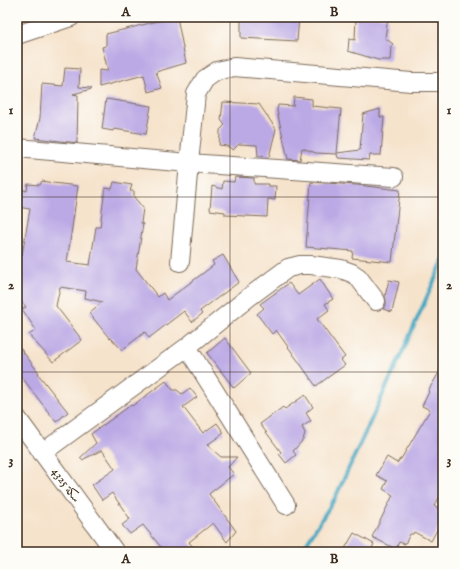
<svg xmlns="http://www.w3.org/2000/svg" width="460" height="569" font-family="'IM FELL English',Amiri,serif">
	<rect width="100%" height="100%" fill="#fdfcf7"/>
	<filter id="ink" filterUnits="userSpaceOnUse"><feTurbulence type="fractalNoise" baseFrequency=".025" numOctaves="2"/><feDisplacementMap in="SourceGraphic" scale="8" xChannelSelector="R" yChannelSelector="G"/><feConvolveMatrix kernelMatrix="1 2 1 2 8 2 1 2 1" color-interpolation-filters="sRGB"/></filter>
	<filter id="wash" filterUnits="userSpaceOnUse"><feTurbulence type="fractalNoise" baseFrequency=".012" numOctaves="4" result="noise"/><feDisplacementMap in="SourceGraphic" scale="16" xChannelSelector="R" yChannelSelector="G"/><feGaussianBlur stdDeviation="0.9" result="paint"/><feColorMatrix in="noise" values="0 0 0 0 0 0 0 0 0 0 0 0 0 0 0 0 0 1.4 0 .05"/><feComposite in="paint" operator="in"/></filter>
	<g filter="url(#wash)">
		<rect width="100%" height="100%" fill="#f6e3cc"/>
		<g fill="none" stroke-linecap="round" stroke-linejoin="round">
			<path stroke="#42a7c2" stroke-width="4" d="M301,552L335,498L397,364L443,261"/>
		</g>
		<g id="blocks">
			<path fill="#bba9e5" d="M174,17H177L186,63L156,72L162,88L148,92L144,75L99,87V70L108,71L102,47L106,46V34Z
				M243,17H299L297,41L241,38V22Z
				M356,17H388L385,38L393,44L391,47L390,60H378L348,51L349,39L355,40Z
				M65,68L80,69L79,87L91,88L92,89L73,94L78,95L77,143L35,138L40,118L42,84L63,86Z
				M294,97L312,99V106L341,109L337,153L360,150L363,114L380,109V117H384L381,155H370L369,160L338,158L337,154L316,153L302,148L300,160L288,159L277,111L278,105L293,106Z
				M106,99L151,106L146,134L114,129L113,131L102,129Z
				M223,102L259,104L276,129L269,157L258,156L257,145L239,144L233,150L227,146L219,145L220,136V130L225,125L221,120Z
				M235,177L254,178V184H268V186H276L275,200L268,199L267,217L225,215V212L210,210L212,186L222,189L223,181L234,182Z
				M42,181L53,183L78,186L67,262L90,265L96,227H100L105,188L112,189L114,182L132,185L130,191H134V197L143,208L141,223L143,224L136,269L158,297L163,293L167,300L214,265L212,261L223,255L239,282L200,311L202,314L192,322L184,311L149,338L145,332L122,350L111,338L110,339L89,313L102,302L85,298L86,291L60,287L56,306L82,340L53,362L29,335L36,330L22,309L26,307L17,296V254L22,255L30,209L17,207L20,189L27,191L28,184L40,185Z
				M311,182L357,185L400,190L392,262L352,258L353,251L306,247Z
				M320,279L333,299L325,304L329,310L317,319L345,357L341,360L345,365L316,386L276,330L272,334L257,314L264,308L260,304L289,283L298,295Z
				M389,280L399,282L392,312L383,309L386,305V300L385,296Z
				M225,338L251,373L234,388L207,353Z
				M17,344L39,373L38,374L68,412L56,422L17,371Z
				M443,366V491L434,506L443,511V519L431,541L414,532L413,534H410L405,544L399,542L396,549L372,537L393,495L383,489L387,481L376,475L387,457L397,463L400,459H401L430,410L422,406L429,392L428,391Z
				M166,381L173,390H177L182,394L190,388L197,397L183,407L203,433L217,423L224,433L207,445L221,457H237L228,467L234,474L209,494L236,531L227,542L213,523L189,542L197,552H165L143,525L130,534L122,525L130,519L112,493L102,500L92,485L115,469L102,450L82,460L80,458L96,443L91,434L131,405L132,406Z
				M305,395L313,407L306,413L311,421L302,427L305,433L303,440L293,451L296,455L286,463L279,454L281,452L260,424L283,407L285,409Z
				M354,533L374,544L370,552H343Z"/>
		</g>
	</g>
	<g filter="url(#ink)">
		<use href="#blocks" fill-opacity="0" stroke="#7c6b5b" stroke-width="1"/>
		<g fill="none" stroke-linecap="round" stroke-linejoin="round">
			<g stroke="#7c6b5b" stroke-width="20">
				<path id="minor" d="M17,35L71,17
					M17,148L189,163L394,177
					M180,262L189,163L196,94L205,79L217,71L234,67L411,82H437L443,81
					M187,347L286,505
					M17,418L115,552
					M42,453L187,347L249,297L288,268L300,265H311L341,269L352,273L358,277L376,301"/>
			</g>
			<use href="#minor" stroke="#fff" stroke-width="18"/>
		</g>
	</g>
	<path fill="none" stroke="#3b2a1e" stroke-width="1" stroke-opacity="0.55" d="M230,17V552M17,197H443M17,372H443"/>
	<g text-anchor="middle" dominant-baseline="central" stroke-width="4" stroke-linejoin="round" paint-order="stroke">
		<g font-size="12" fill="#3b2a1e" stroke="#fdfcf7">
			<text transform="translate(66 485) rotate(54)">سكة 4325</text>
		</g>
	</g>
	<rect width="460" height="569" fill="none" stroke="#fdfcf7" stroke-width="44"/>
	<rect x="22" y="22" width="416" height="525" fill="none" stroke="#3b2a1e" stroke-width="1.5"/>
	<g font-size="13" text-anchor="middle" font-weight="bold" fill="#3b2a1e">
		<text x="126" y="16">A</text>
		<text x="334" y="16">B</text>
		<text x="11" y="114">1</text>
		<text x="449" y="114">1</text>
		<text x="11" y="289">2</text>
		<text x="449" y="289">2</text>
		<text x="11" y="464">3</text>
		<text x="449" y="464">3</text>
		<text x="126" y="563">A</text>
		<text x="334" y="563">B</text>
	</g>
</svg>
